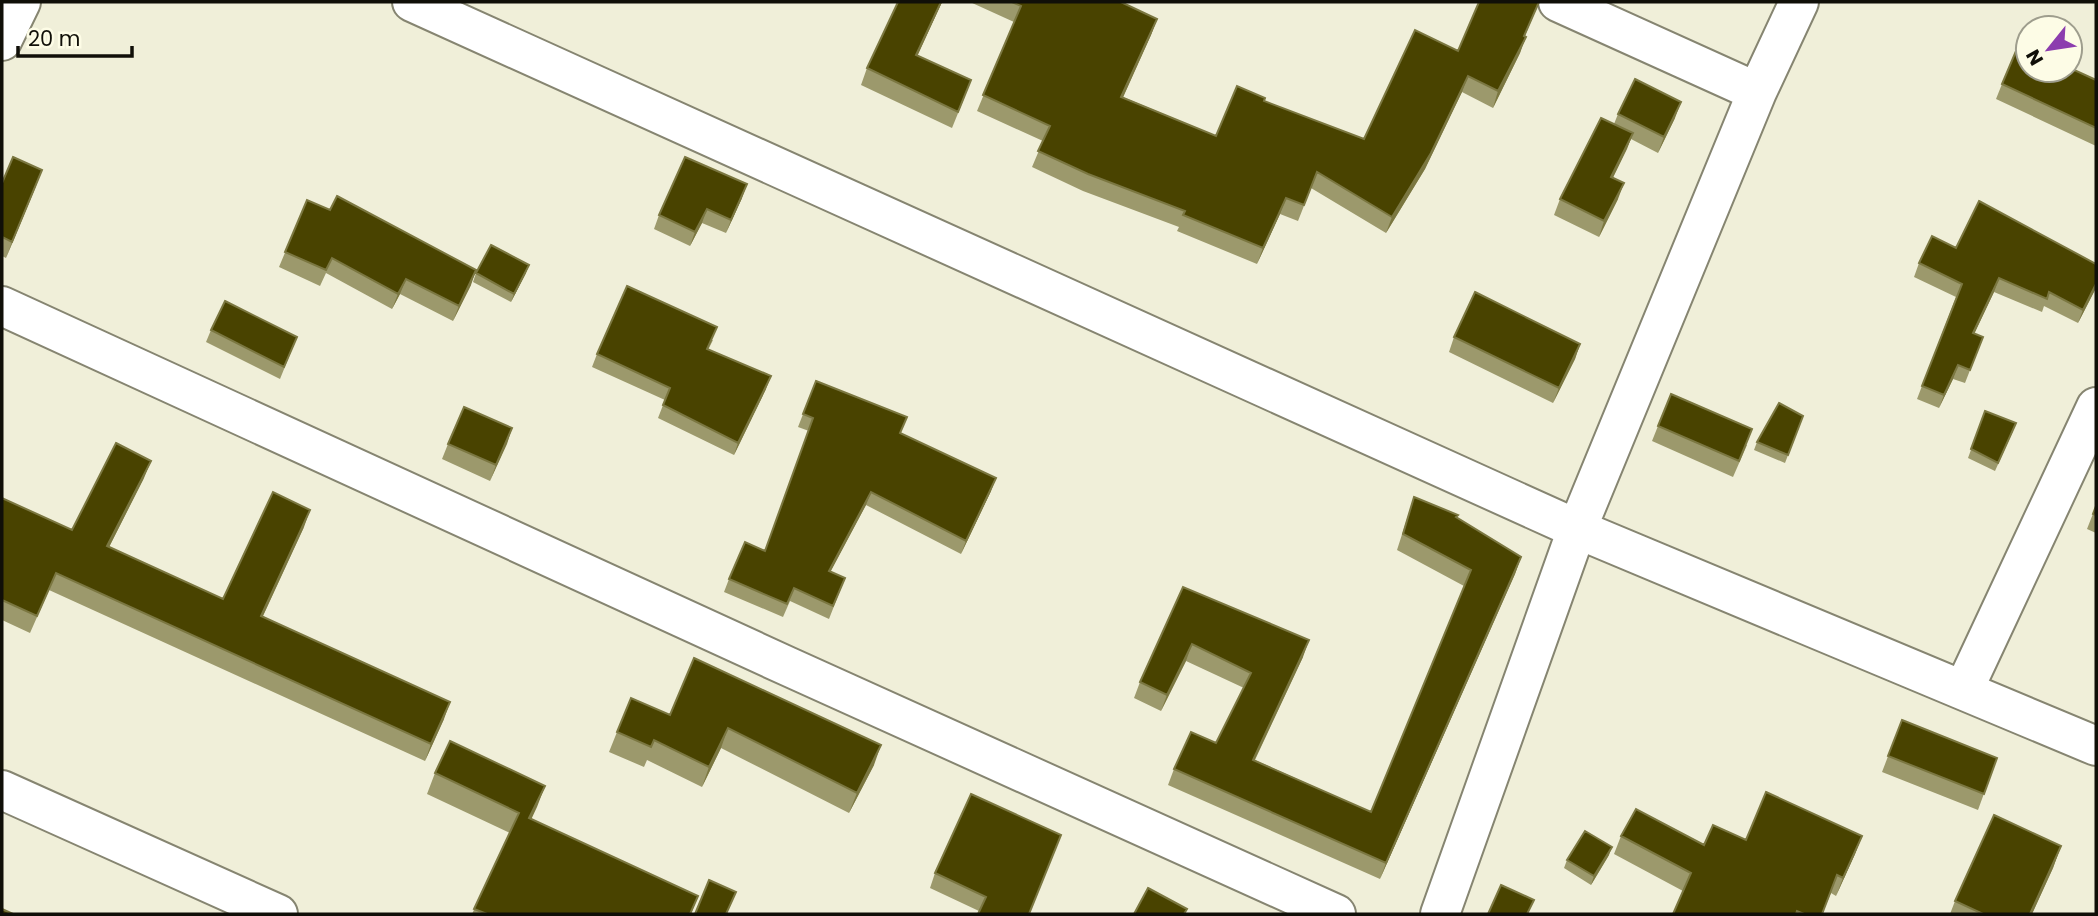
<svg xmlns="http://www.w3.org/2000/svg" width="2098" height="916" font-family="Poppins,sans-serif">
	<rect width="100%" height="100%" fill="#f0efd9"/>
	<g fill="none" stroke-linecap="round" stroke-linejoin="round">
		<g stroke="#868571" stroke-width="42">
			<path id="street" d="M412,2L1577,529L2096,746
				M1558,2L1757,92
				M2,41L21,2
				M2,306L787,666L1336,914
				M1964,689L2096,407
				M2,790L278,914
				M1440,914L1577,529L1757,92L1799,2"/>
		</g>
		<use href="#street" stroke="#fff" stroke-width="38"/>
	</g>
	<path fill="#9c996c" d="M942,2L917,56L965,96L952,128L861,85L867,68Z
		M970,2H1121L1157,19L1151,35L1123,97L1216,136L1264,101L1364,139L1458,51L1539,2L1525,36L1520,53L1493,108L1462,92L1425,169L1386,233L1311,188L1298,221L1280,214L1257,264L1177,231L1179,227L1083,191L1032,167L1043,141L977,111L1014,22Z
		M2096,80V146L1996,99L2002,84Z
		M1618,114L1675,118L1658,153L1631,139L1613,177L1618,199L1599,237L1554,215L1560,199L1614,124Z
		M2,183L36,186L6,258L2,256Z
		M742,198L726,233L702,223L690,246L654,229L659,215Z
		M307,200L471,285L453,321L400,294L392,309L326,273L320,286L279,267Z
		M1956,248L2096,264V288L2078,323L2044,306L2042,312L1994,292L1974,334L1983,337L1965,383L1953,379L1939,408L1917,399L1956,297L1914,277L1919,263Z
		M476,273H526L511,302L473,282Z
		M211,330L297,337L280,379L206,342Z
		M1454,337L1580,344L1575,359L1553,403L1449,352Z
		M713,340L708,350L766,389L734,455L658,418L665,400L592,367L597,354Z
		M816,381L991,491L961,554L866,505L830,572L845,578L829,619L790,601L783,617L724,592L729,579L765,551L809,431L798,427Z
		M1985,411L2013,431L1995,471L1968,458Z
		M1803,416L1785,463L1754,450L1757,442Z
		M1658,426L1747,445L1733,477L1652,441Z
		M512,428L490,481L442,459L448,444Z
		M144,478L109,547L223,599L304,527L263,616L444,719L425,761L49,590L30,633L2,620V498L72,530Z
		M1414,497L1457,518L1521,557L1515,574L1380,879L1168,785L1174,769L1216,743L1244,688L1186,661L1161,711L1134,698L1140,682L1183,587L1303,657L1255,760L1371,812L1464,586L1397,550Z
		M2096,506V533L2087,529Z
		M694,658L874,765L849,813L721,748L702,787L647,760L644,767L609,752L617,732L670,715Z
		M1902,720L1997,758L1978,810L1882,772Z
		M435,773L545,786L531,819L698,896L691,914H472L510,833L427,794Z
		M1061,835L979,911L930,888L935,873Z
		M1621,836L1704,845L1746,840L1862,836L1855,854L1836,896L1831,893L1822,914H1673L1683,891L1614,854Z
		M2061,846L2053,868L2032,914H1950L1955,901Z
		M1609,855L1591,885L1564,868L1567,860Z"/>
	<path fill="#7b7741" d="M941,2H942L910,72L916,55Z
		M1157,19L1151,35L1116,113L1121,97Z
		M1526,37L1520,53L1493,108L1498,91Z
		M1468,76L1462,92L1425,169L1386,233L1392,217Z
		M1681,102L1675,118L1658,153L1664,137Z
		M1633,133L1627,149L1606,192L1611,177Z
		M42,170L36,186L6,258L12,242Z
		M1624,183L1618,199L1599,237L1604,221Z
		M747,184L742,198L726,233L731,220Z
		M1286,198L1280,214L1257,264L1263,248Z
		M707,209L702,223L690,246L695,232Z
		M529,265L526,273L511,302L514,294Z
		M476,270L471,285L453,321L459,306Z
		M1999,278L1994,292L1968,347L1973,333Z
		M406,279L400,294L392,309L398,294Z
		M2096,284V288L2078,323L2083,310Z
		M1580,344L1575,359L1553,403L1559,388Z
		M1958,365L1953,379L1939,408L1944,395Z
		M771,376L766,389L734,455L738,443Z
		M512,428L507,444L490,481L496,465Z
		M151,461L144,478L101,563L107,546Z
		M996,478L991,491L961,554L966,541Z
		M871,492L866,505L824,584L829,571Z
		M310,510L304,527L255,633L261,616Z
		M1521,557L1515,574L1380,879L1386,863Z
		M1309,640L1303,657L1247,776L1253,760Z
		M1192,644L1186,661L1161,711L1167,695Z
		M450,702L444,719L425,761L431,744Z
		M728,728L721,748L702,787L709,767Z
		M881,745L874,765L849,813L857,793Z
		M545,786L537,807L522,839L529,818Z
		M1862,836L1855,854L1836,896L1843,878Z
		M2061,846L2053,868L2032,914H2030Z
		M1612,847L1609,855L1591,885L1594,876Z"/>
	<path fill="#494300" stroke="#7b7741" stroke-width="2" d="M898,2H941L916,55L971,80L958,112L867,68Z
		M1012,2H1121L1157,19L1121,97L1216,136L1237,86L1265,98L1264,101L1364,139L1415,30L1458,51L1479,2H1539L1524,36L1526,37L1498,91L1468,76L1431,153L1392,217L1317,172L1304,205L1286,198L1263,248L1183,215L1185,211L1088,174L1038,151L1050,126L983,95L1021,6Z
		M2019,44L2028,49V70H2070V68L2096,80V128L2002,84Z
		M1635,79L1681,102L1664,137L1618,114Z
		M1601,118L1633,133L1611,177L1624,183L1604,221L1560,199Z
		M13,157L42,170L12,242L2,237V183Z
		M685,157L747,184L731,220L707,209L695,232L659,215Z
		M337,196L476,270L459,306L406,279L398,294L332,258L326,270L285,252L307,200L330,210Z
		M1979,201L2096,264V284L2083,310L2049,292L2047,299L1999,278L1973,333L1983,337L1970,370L1958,365L1944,395L1922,386L1962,284L1919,263L1932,236L1956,248Z
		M491,245L529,265L514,294L476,273Z
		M627,286L717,327L707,349L771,376L738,443L663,405L670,388L597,354Z
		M1475,292L1580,344L1559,388L1454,337Z
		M225,301L297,337L284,367L211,330Z
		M816,381L907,417L900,433L996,478L966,541L871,492L829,571L845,578L833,606L794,588L787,604L729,579L745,542L765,551L813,418L803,414Z
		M1671,394L1752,429L1739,461L1658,426Z
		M1779,403L1803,416L1788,455L1757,442Z
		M464,407L512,428L496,465L448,444Z
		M1985,411L2016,423L1998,463L1971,449Z
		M116,443L151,461L107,546L223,599L273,492L310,510L261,616L450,702L431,744L56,573L37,616L2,600V498L72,530Z
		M1414,497L1458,515L1456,517L1521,557L1386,863L1174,769L1191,732L1216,743L1251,673L1192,644L1167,695L1140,682L1183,587L1309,640L1253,760L1371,812L1471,570L1403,534Z
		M2096,506V515L2093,514Z
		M694,658L881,745L857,793L728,728L709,767L654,740L651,747L617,732L631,698L670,715Z
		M1902,720L1997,758L1984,794L1888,756Z
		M450,741L545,786L529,818L698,896L690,914H487L474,909L519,813L435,773Z
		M1766,792L1862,836L1843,878L1837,875L1822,914H1804L1797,911L1796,914H1673L1691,873L1621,836L1636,809L1704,845L1713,825L1746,840Z
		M971,794L1061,835L1029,914H978L986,897L935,873Z
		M1994,815L2061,846L2030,914H1983L1955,901Z
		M1585,831L1612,847L1594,876L1567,860Z
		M709,880L736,892L726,914H695Z
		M1501,885L1534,900L1527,914H1488Z
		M1148,888L1187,909L1184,914H1134Z
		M2,909L13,914H2Z"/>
	<rect width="2098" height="916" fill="none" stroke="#100f08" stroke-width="7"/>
	<g transform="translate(2049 49) rotate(240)"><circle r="33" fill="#fdfce6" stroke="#9e9d8d" stroke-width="2"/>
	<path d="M0-5L12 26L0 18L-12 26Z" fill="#8c3dae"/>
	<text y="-10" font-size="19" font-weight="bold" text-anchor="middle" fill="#100f08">N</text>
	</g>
	<path d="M18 46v10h114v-10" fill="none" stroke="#100f08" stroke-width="3.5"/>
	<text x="28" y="46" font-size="21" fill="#100f08" stroke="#fdfce6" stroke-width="5" paint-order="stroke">20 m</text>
</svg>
